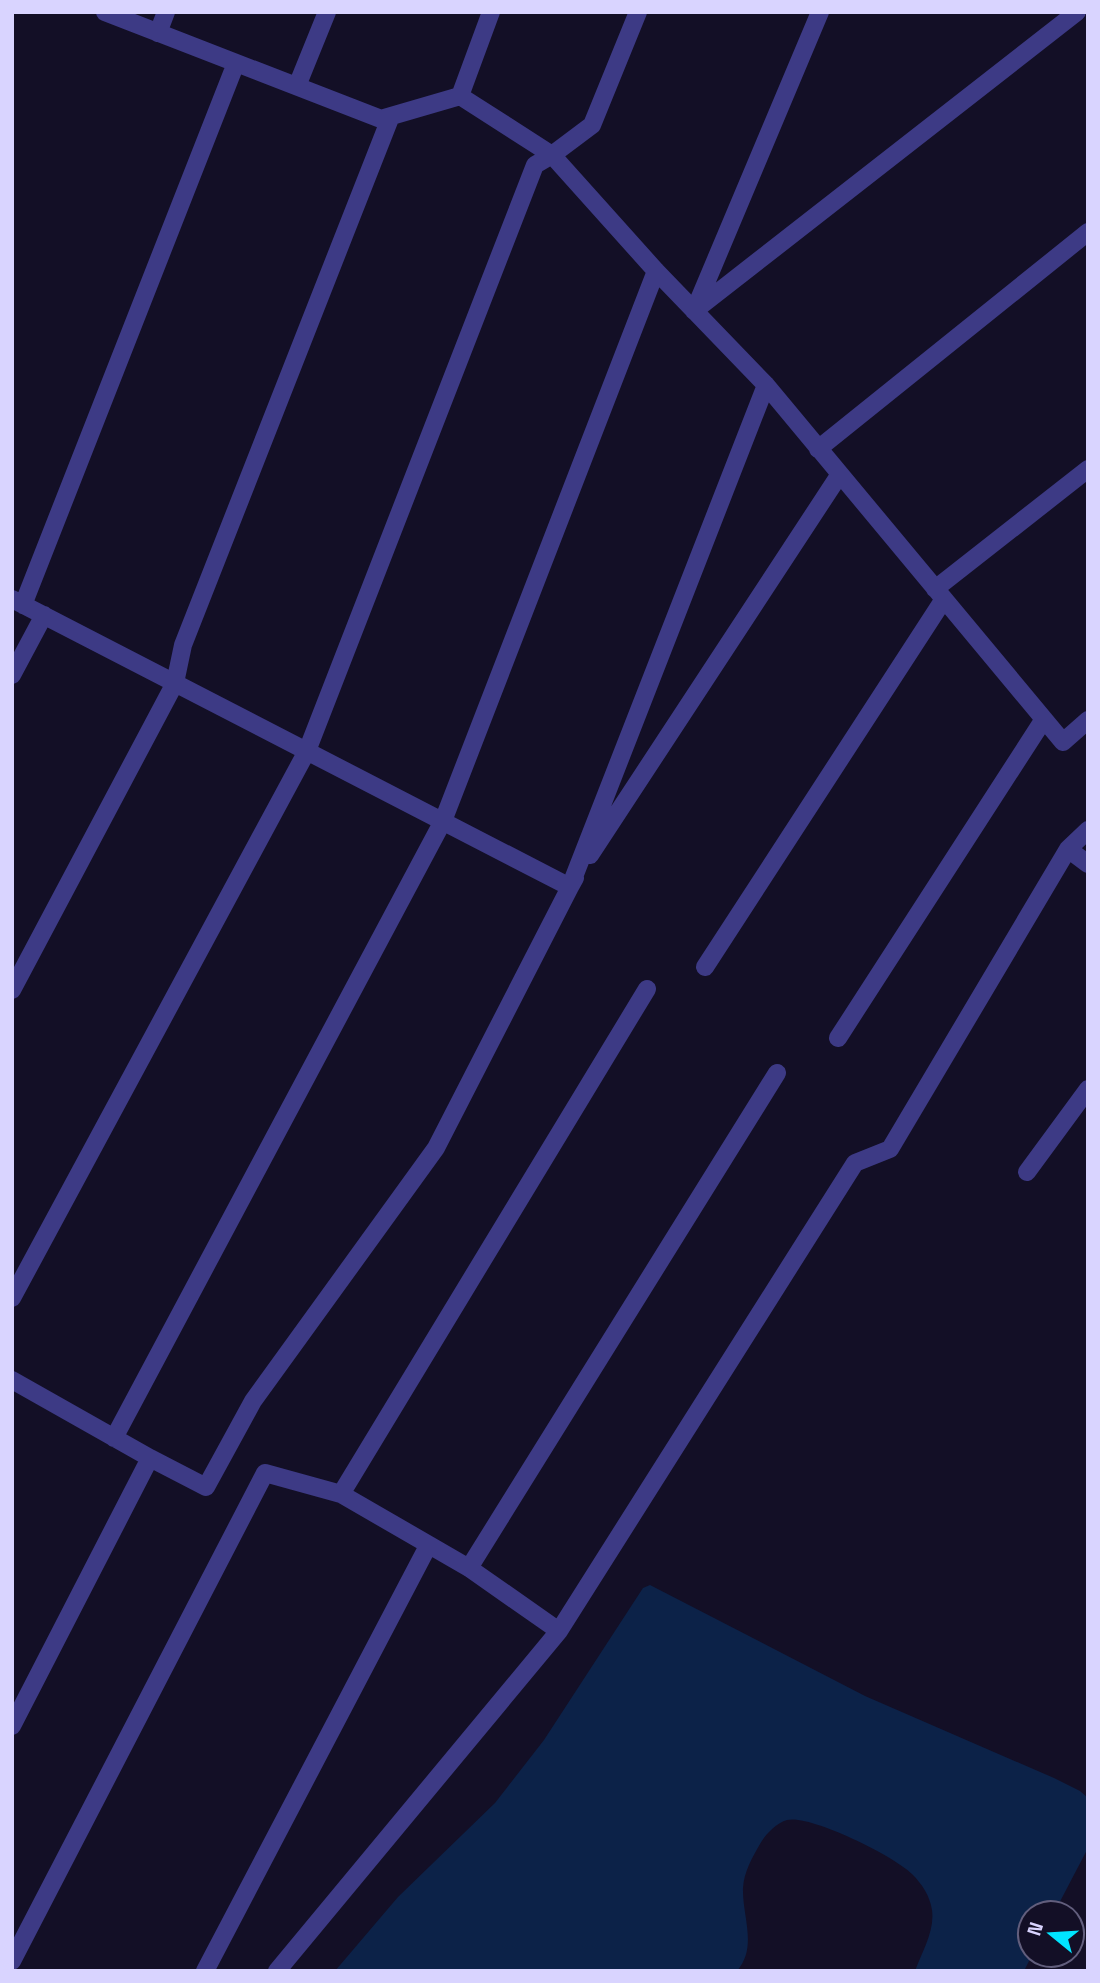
<svg xmlns="http://www.w3.org/2000/svg" width="1100" height="1983" font-family="'Space Grotesk',sans-serif">
	<rect width="100%" height="100%" fill="#130f26"/>
	<path fill="#0c2248" d="M650,1585L865,1696L1054,1778L1080,1791L1088,1798V1848L1054,1913H1030V1955H1032L1024,1971H915C922,1952 935,1931 932,1910C930,1896 922,1884 912,1874C896,1857 810,1814 787,1820C776,1823 765,1835 760,1844C752,1858 744,1872 743,1888C742,1916 758,1947 737,1971H335L398,1897L495,1803L544,1740L643,1588Z"/>
	<g fill="none" stroke-linecap="round" stroke-linejoin="round">
		<path stroke="#3d3a85" stroke-width="18" d="M105,12L381,119L460,96L552,155L592,125L638,12
			M158,33L166,12
			M297,86L327,12
			M460,96L491,12
			M695,309L820,12
			M694,311L1077,12
			M818,449L1088,232
			M935,589L1088,469
			M12,599L570,887L575,878
			M23,605L236,63
			M12,675L44,615
			M1068,849L1088,864
			M590,855L840,474
			M705,967L944,599
			M12,990L175,683L183,645L391,116
			M838,1038L1044,719
			M1027,1172L1088,1089
			M12,1298L307,751L535,165L552,155L656,271L766,385L1063,742L1088,720
			M12,1380L150,1458L12,1726
			M114,1438L443,821L656,271
			M150,1458L206,1487L253,1401L436,1148L570,887L766,385
			M341,1494L647,989
			M469,1568L777,1073
			M12,1961L265,1473L341,1494L469,1568L559,1631
			M205,1971L428,1546
			M277,1971L559,1631L855,1163L890,1149L1068,849L1088,830"/>
	</g>
	<rect width="1100" height="1983" fill="none" stroke="#d9d4ff" stroke-width="28"/>
	<g transform="translate(1051 1934) rotate(288)"><circle r="33" fill="#130f26" stroke="#625e7d" stroke-width="2"/>
	<path d="M0-5L12 26L0 18L-12 26Z" fill="#00e5ff"/>
	<text y="-10" font-size="19" font-weight="bold" text-anchor="middle" fill="#d9d4ff">N</text>
	</g>
</svg>
